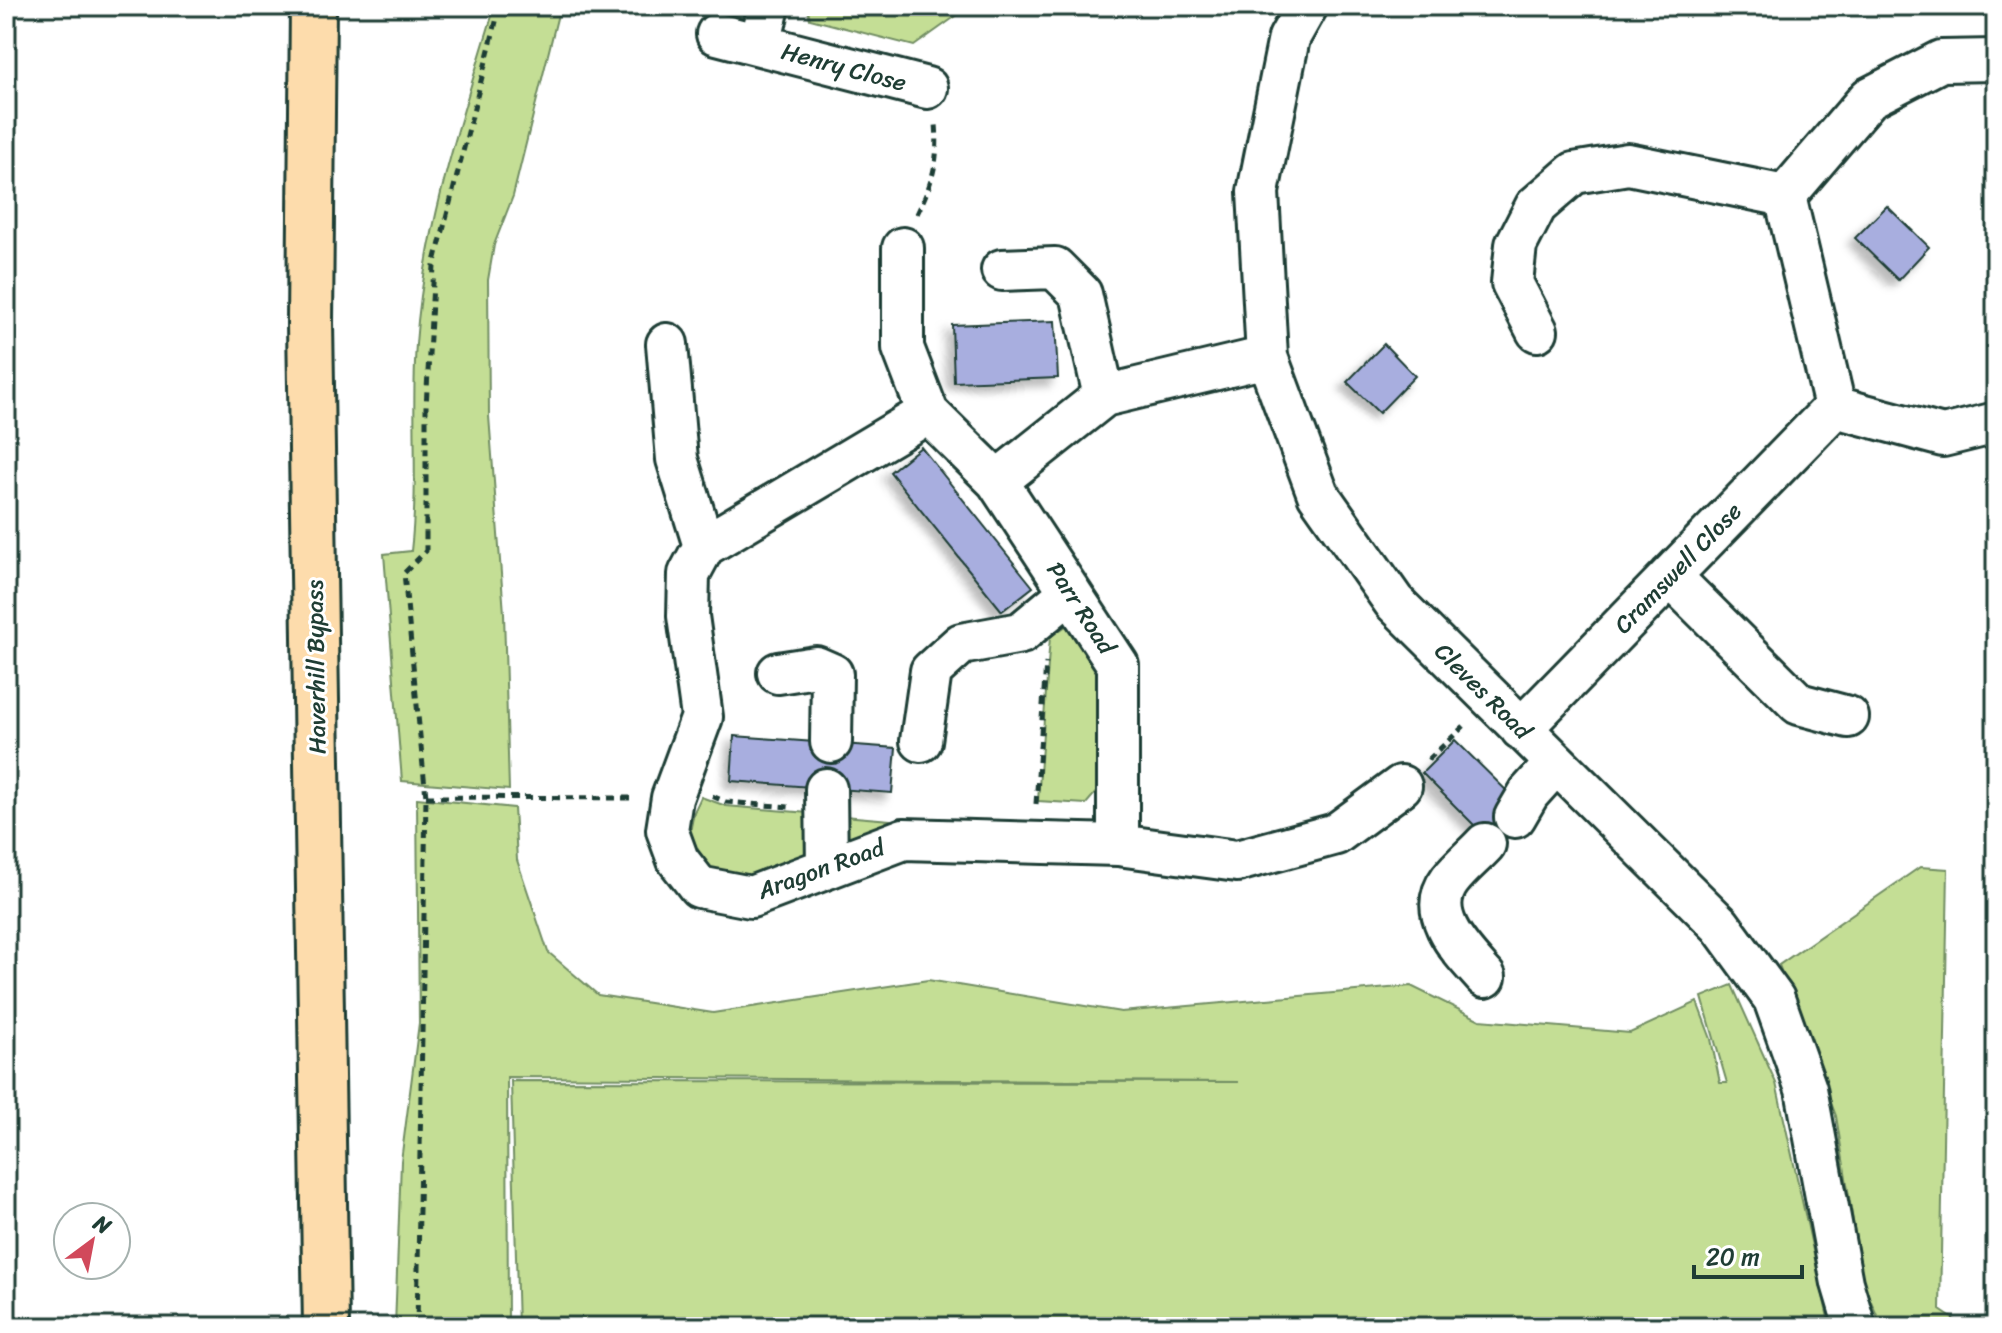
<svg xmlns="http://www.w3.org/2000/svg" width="2002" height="1333" font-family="Sriracha,sans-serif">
	<defs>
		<filter id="shadow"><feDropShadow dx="-7" dy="7" stdDeviation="4" flood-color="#0004"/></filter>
	</defs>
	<rect width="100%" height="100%" fill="#fff"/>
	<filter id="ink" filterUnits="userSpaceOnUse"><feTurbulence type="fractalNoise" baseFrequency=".0125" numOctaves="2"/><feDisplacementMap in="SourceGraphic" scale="16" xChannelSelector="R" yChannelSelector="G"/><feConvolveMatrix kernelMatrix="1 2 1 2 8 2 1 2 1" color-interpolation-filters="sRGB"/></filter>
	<g filter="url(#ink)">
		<path fill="#c4de95" stroke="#728e64" stroke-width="2" d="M495,6H560L513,196L494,245L488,280L489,416L504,613L509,790L402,781L384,554L411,551C419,482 411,413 416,344C424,228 462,116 495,6Z
			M807,6H970L914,46L810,19Z
			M1079,617L1107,667L1098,790L1086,804L1038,801L1050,637Z
			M701,797L726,806L890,820L891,825L754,878L711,871L693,852L690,832L694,812Z
			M417,798L514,808L517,860L548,952L598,995L713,1013L928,980L1121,1012L1411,986L1480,1020L1630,1033L1697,1002L1711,1039L1720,1083H1727L1702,997L1732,985L1776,1083L1830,1327H518L511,1081L1239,1082L507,1077L508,1327H395L401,1161L419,1023Z
			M1920,867L1948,869L1940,1310L1965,1327H1882L1863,1283L1836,1116L1779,965Z"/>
		<path fill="#a8aedf" stroke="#1f3d34" stroke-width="2" filter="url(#shadow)" d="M1887,206L1929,247L1898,280L1855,238Z
			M1055,321L1058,378L954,382L952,325Z
			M1384,344L1415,376L1379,413L1347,382Z
			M921,447L1033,587L1002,611L890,472Z
			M734,736L896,748L892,793L731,781Z
			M1455,740L1517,801L1483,834L1422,773Z"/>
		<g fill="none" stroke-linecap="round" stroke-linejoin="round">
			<g stroke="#1f3d34" stroke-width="46">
				<path id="minor" d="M1307,6L1289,38L1258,192L1267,357L1318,494L1394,602L1720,925L1774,999L1806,1089L1842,1283L1855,1327
					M717,34L927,88
					M760,45L769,6
					M903,248V348L928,413L997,481L1118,665V845
					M1002,270L1055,268L1081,294L1104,396
					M1537,331L1512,283L1516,245L1536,206L1574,173L1628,164L1785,196
					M667,344L677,459L704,546
					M1835,407L1943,436L1996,423
					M928,413L704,546L689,574L688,616L702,717L672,798L667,830L678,860L699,887L751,897L904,839L1118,845L1237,861L1336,834L1401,786
					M997,481L1104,396L1267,357
					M1670,576L1799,704L1848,717
					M778,673L816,667L832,674L831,742
					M1521,729L1835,407L1785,196L1869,98L1941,61L1996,60
					M921,741L931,671L961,644L1021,633L1070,592
					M826,789L827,867
					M1515,817L1529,793L1556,763
					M1485,844C1474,856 1460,867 1450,880C1424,915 1463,952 1485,977"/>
			</g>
			<g stroke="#1f3d34" stroke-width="50">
				<path id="major" d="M313,6L310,323L326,1327"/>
			</g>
			<path stroke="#1f3d34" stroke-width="5" stroke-dasharray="8 6" stroke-linecap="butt" d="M917,214C933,181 939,161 936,124
				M1428,760L1464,726
				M712,796L726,802L789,807
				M426,797L633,798
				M1036,804L1046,663
				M417,1327L426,797L404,573L426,551V407L434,266L500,6"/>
			<use href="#minor" stroke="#fff" stroke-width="40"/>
			<use href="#major" stroke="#fddcac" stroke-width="44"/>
		</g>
	</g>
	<g text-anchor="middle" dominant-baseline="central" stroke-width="6" stroke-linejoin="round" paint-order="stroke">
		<g font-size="24" fill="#1f3d34" stroke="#fff">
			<text transform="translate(844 67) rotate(15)">Henry Close</text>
			<text transform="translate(1678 568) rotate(-46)">Cramswell Close</text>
			<text transform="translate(1081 608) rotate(57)">Parr Road</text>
			<text transform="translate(316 667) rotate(-91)">Haverhill Bypass</text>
			<text transform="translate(1483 691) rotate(45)">Cleves Road</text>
			<text transform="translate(821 869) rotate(-20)">Aragon Road</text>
		</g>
	</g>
	<rect width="2002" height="1333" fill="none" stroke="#fff" stroke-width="32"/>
	<rect x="16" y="16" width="1970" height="1301" fill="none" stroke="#1f3d34" stroke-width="3" filter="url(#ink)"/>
	<g transform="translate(92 1241) rotate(32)"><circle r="38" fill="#ffffff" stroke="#a5b1ae" stroke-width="2"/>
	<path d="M0-6L14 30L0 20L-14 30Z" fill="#d1495b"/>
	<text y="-12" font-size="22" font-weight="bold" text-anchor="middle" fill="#1f3d34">N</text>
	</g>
	<path d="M1694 1265v12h108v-12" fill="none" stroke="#1f3d34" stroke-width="4"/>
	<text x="1706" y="1265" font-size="24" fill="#1f3d34" stroke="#ffffff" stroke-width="6" paint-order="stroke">20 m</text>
</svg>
